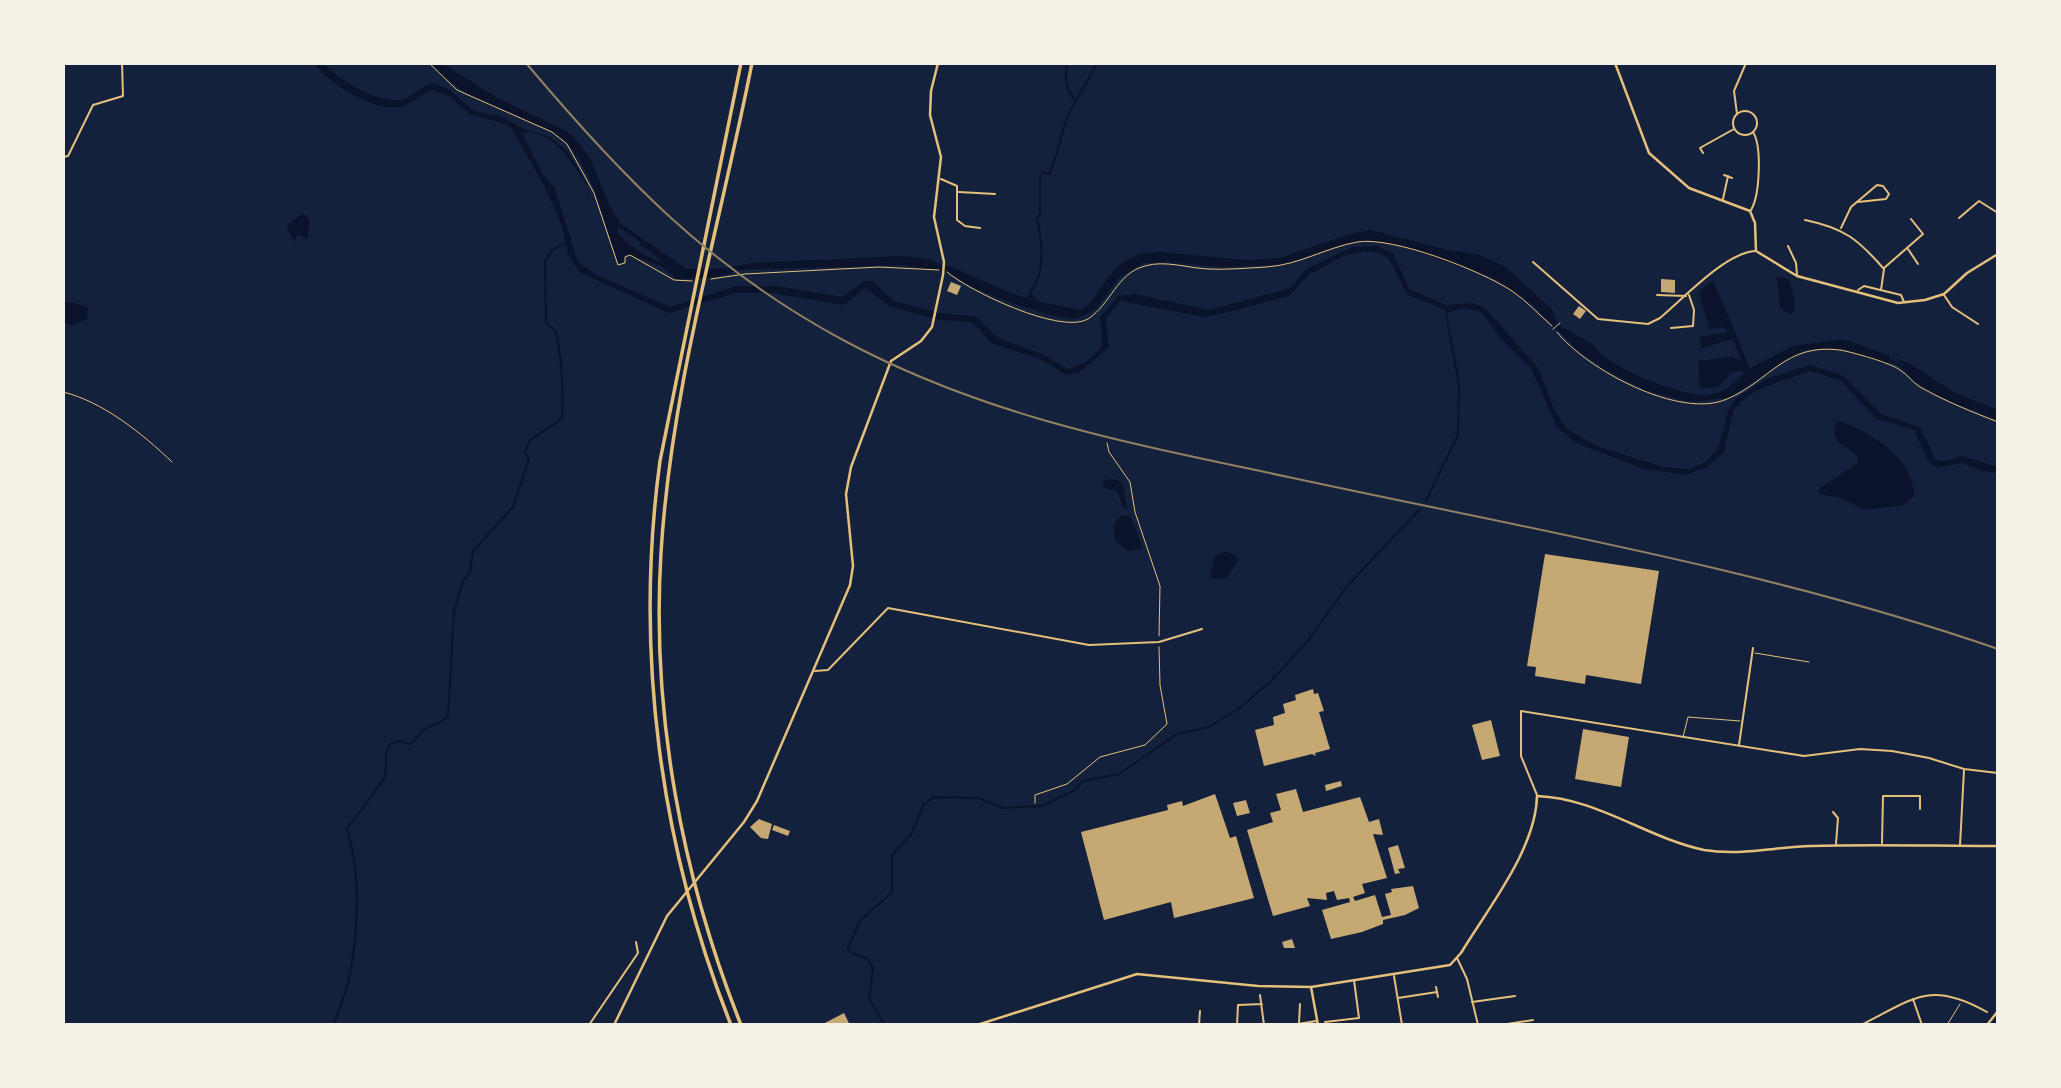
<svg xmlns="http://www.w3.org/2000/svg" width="2061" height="1088" font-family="'Public Sans',sans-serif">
	<rect width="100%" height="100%" fill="#14213d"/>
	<path fill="#0b132b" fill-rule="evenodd" d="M314,63H323C339,80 383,108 406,98C416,94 424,84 435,83L450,90L474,111L501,116L519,127L550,137L568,152L586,182L588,198C586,195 588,188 585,183C573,163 550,126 522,133L543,175L555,189L578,262L596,275L670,307L737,286H777L842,297L864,281H872L894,301L938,313L976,316L998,338L1042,354L1068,369C1080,367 1101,354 1102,341C1103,333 1100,325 1100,317L1118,296L1135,294L1209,310L1290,288L1305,270L1352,247L1377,246L1393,253L1409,289L1446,305L1473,303L1486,309L1538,368L1554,409L1566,428L1596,446L1663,467L1688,469L1706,462L1719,446L1728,411L1737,398L1766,379L1810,365L1842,375L1881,414L1920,427L1936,460L1945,461L1962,456L1998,467V473L1982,471L1963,463L1936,468L1928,461L1914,430L1877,419L1840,380L1810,371L1759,389L1740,402L1733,412L1724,452L1707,467L1686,475L1644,469L1576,443L1557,427L1531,368L1502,340L1482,312L1465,308L1446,313V310L1408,295L1389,259L1379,253L1364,251L1343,256L1310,274L1289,296L1225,313L1204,317L1120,301L1106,319L1109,347L1079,373L1067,375L1040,359L993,344L972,322L939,320L889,306L865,287L844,305L773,293H735L669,313L579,272L568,255L562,226L545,187L511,128L500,122L470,115L451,97L433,90C421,94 412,105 399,107C375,112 327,83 314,63Z
		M431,63H442L496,97L570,133L589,156L610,206L621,224L687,269L728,268L752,263L902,256L932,259L942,266L951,267L1013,294L1027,298L1030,292L1040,302L1080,310L1089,304L1116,267L1139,254L1159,252L1246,260L1280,258L1350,234L1371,230L1448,250L1477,254L1504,266L1552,309L1558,325L1594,345C1605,367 1685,398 1709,395C1725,392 1735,384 1745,371L1732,372L1719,387L1700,389L1698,361L1731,357L1741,360L1733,339L1701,348L1699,337L1728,332L1724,327L1709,329L1699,292L1713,280L1750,368L1793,346L1844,339L1890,356V359L1912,368L1891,357L1909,363L1953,392L1998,410V420C1971,410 1942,399 1917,383C1906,376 1901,358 1882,363L1844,349L1803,350L1728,398L1689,402L1644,390L1603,368L1575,348L1534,306L1493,278L1404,247L1369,240L1338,246L1283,265L1220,267L1166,262L1143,263L1119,278L1096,309L1076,319L1053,316L1006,301L972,287L948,272L903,265L740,270L713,278L676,279L663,267L626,254L623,261L619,263C603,224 597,177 568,145C557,132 541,127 526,121C492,106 454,93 431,63ZM619,227L640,242L639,247L643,246L664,263C649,259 624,245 617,230Z
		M303,213L310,220L307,239L298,235L294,242L287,226Z
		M1782,277L1790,281C1791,293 1800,305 1791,315L1780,307L1777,278Z
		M70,302L88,307L87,319L73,325L63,323V303Z
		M1837,420C1870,432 1914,457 1914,496L1904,505L1872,509L1861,508L1842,498L1819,494V489L1857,463L1858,456L1838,442L1834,433Z
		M1114,479L1123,483L1127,509L1124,508L1116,490L1103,488L1104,480Z
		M1122,515L1131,517L1143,549L1128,551L1115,541L1113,525Z
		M1224,552L1231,553L1239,560L1226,579L1210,578L1215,556Z"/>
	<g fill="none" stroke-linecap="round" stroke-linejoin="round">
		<path stroke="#0b132b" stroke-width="2" d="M1076,101L1097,63
			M1030,292C1046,274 1042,241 1037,218L1040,214V177L1043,172L1049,174C1061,150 1061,122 1076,101C1066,91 1063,75 1068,63
			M1426,501L1458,435L1459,385L1445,308
			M334,1025C339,1008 347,991 350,974C358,928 361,873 347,829L384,779C389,766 382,757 390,744L399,741L410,744C417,740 416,736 422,731C430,724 441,725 448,716L454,612L463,581L470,572L473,551L513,507L529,459L525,452L530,440L562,419C564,388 562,361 556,331L546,323L545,262L552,250L566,243
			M885,1025L869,999L873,968L868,959L852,953L848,948L860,921L892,892V855L912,833L924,804L934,797L978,798L1003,808L1042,806L1075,790L1083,781L1119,774L1177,734L1209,727L1241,707L1272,680L1307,642L1348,585L1419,510"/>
	</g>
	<path fill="#c6a872" d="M1661,279L1675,280V293L1661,292Z
		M951,282L961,286L957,295L947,291Z
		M1579,306L1586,311L1580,319L1573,314Z
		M1545,554L1659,571L1641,684L1586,675L1585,684L1535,676L1536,667L1527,666Z
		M1313,689L1314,694L1318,693L1324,711L1319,712L1330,749L1315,753L1316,756L1312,754L1264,766L1255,730L1274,725L1273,717L1285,713L1283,704L1296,700L1295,695Z
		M1491,720L1500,756L1482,760L1472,725Z
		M1583,729L1629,737L1621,787L1575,779Z
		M1341,781L1342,786L1326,791L1325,785Z
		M1296,789L1303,812L1360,797L1369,822L1379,819L1383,835L1373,834L1387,878L1362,884L1365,893L1353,897L1355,901L1375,895L1382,917L1391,915L1385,894L1392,892L1391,889L1413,886L1419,908L1405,915L1383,920V924L1362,932L1331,939L1322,910L1350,902L1349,898L1337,900L1334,891L1326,893L1327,900L1307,898L1310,906L1273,916L1247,830L1273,822L1270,813L1281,810L1276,794Z
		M1215,794L1230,838L1236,836L1254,898L1174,918L1171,902L1104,920L1081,832L1168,810L1167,805L1182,801L1183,806Z
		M1246,800L1250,813L1237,816L1233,803Z
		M759,819L772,824L768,839L761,838L750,827Z
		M774,825L790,831L788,836L772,830Z
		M1398,845L1405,868L1398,869L1400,873L1395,874L1388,848Z
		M1292,939L1295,948H1284L1282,942Z
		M844,1013L850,1025H821Z"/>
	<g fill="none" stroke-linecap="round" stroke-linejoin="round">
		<path stroke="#e5c07b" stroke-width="1" d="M429,63L457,90L552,132L567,144L594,193L618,265L625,263V257L630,255L674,280L692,281
			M947,272C969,291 1061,335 1088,319C1111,304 1117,273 1145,266C1165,260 1187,268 1208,269C1227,270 1247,268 1266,267C1299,265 1325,248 1357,242C1393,236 1482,271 1512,291C1527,301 1538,314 1552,326
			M711,279L745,274L879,267L939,270
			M1557,332C1586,369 1680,420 1727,399C1770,381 1785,343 1840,350C1852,352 1891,363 1900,370C1908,375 1912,382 1920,387C1945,401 1972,412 1998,422
			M63,392C102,401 143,434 172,462
			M1107,443L1109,452L1130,482L1135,512L1160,586L1159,636
			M1035,803V795L1067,784L1100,757L1145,745L1167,724L1160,685L1159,647
			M1947,1025L1960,1004"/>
		<path stroke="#e5c07b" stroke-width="1" d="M1553,329L1560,323
			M1755,653L1809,662
			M1683,737L1688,717L1740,721"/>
		<path stroke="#e5c07b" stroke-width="2" d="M1733 123a12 12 0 1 1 24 0a12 12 0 1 1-24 0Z
			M1737,114L1734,91L1746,63
			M1703,153L1700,148L1734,129
			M63,157L68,156L93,105L123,96L122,63
			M1724,175L1732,178
			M941,179L957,186V220L965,226L980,228
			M959,192L995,194
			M1723,199L1728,176
			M1751,210C1760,195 1762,146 1753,132
			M1959,218L1979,201L1998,213
			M1805,220C1844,228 1858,239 1884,269L1881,290
			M1841,228L1851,207L1877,185L1883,186L1889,194L1886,199L1858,202
			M1788,246L1796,263L1797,275
			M1908,249L1918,264
			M1997,254L1998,227
			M1533,262L1598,319L1648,324L1660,318C1684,298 1725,253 1755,251
			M1884,268L1923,234L1911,219
			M1858,290L1864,286L1901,295L1904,302
			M1657,295L1686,296
			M1944,295L1952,307L1978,324
			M1671,328L1693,326L1694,310L1689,295
			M815,671L828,670L888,608L1089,645L1159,642L1202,629
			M1739,745L1753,648
			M1537,795L1521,756V711L1804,756L1860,749L1892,751L1929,758L1964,769L1998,773
			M1833,812L1838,818L1836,844
			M1882,843L1883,796H1920V809
			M1960,845L1964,770
			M1457,958L1467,979L1478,1025
			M1394,976L1402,1025
			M1436,987L1438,997
			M1260,995L1264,1025
			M1398,998L1437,992
			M1913,999L1922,1025
			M1472,1002L1515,996
			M1325,1022L1359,1018L1354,980
			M1299,1023L1300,1004
			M589,1025L638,953L636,942
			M1199,1025L1200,1011
			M1237,1025L1238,1005L1262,1004
			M1292,1025L1316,1021
			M1501,1025L1533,1020
			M1861,1025C1915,998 1930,980 1987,1012"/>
		<path stroke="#e5c07b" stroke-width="2.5" d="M1311,987L1450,965L1461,953C1488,908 1536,849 1537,796C1597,798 1647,838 1704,850C1739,856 1776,847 1811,846C1873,844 1936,846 1998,846
			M1311,987L1318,1025
			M977,1025L1137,974L1258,986L1311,987
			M1987,1025L1998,1011"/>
		<path stroke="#e5c07b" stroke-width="2.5" d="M1615,63L1649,153L1689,188L1750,211L1755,223L1756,251L1797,276L1898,303L1925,300L1944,294L1967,273L1998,254
			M614,1025L667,916L744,822L757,801L850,585L853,566L846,494L851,467L891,361L921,341L932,327L943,275L944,262L934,217L941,157L930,115L931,91L938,63"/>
		<path stroke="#e5c07b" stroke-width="3.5" d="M731,1025C660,846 634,652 660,461L741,63
			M741,1025C682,877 651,713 661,553C671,387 720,225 752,63"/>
		<path stroke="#918062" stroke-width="2" d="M526,63C622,177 709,268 843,340C988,418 1134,444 1293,478C1529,529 1770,570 1998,649"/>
	</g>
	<rect width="2061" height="1088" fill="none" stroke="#f6f1e7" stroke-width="130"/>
</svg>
